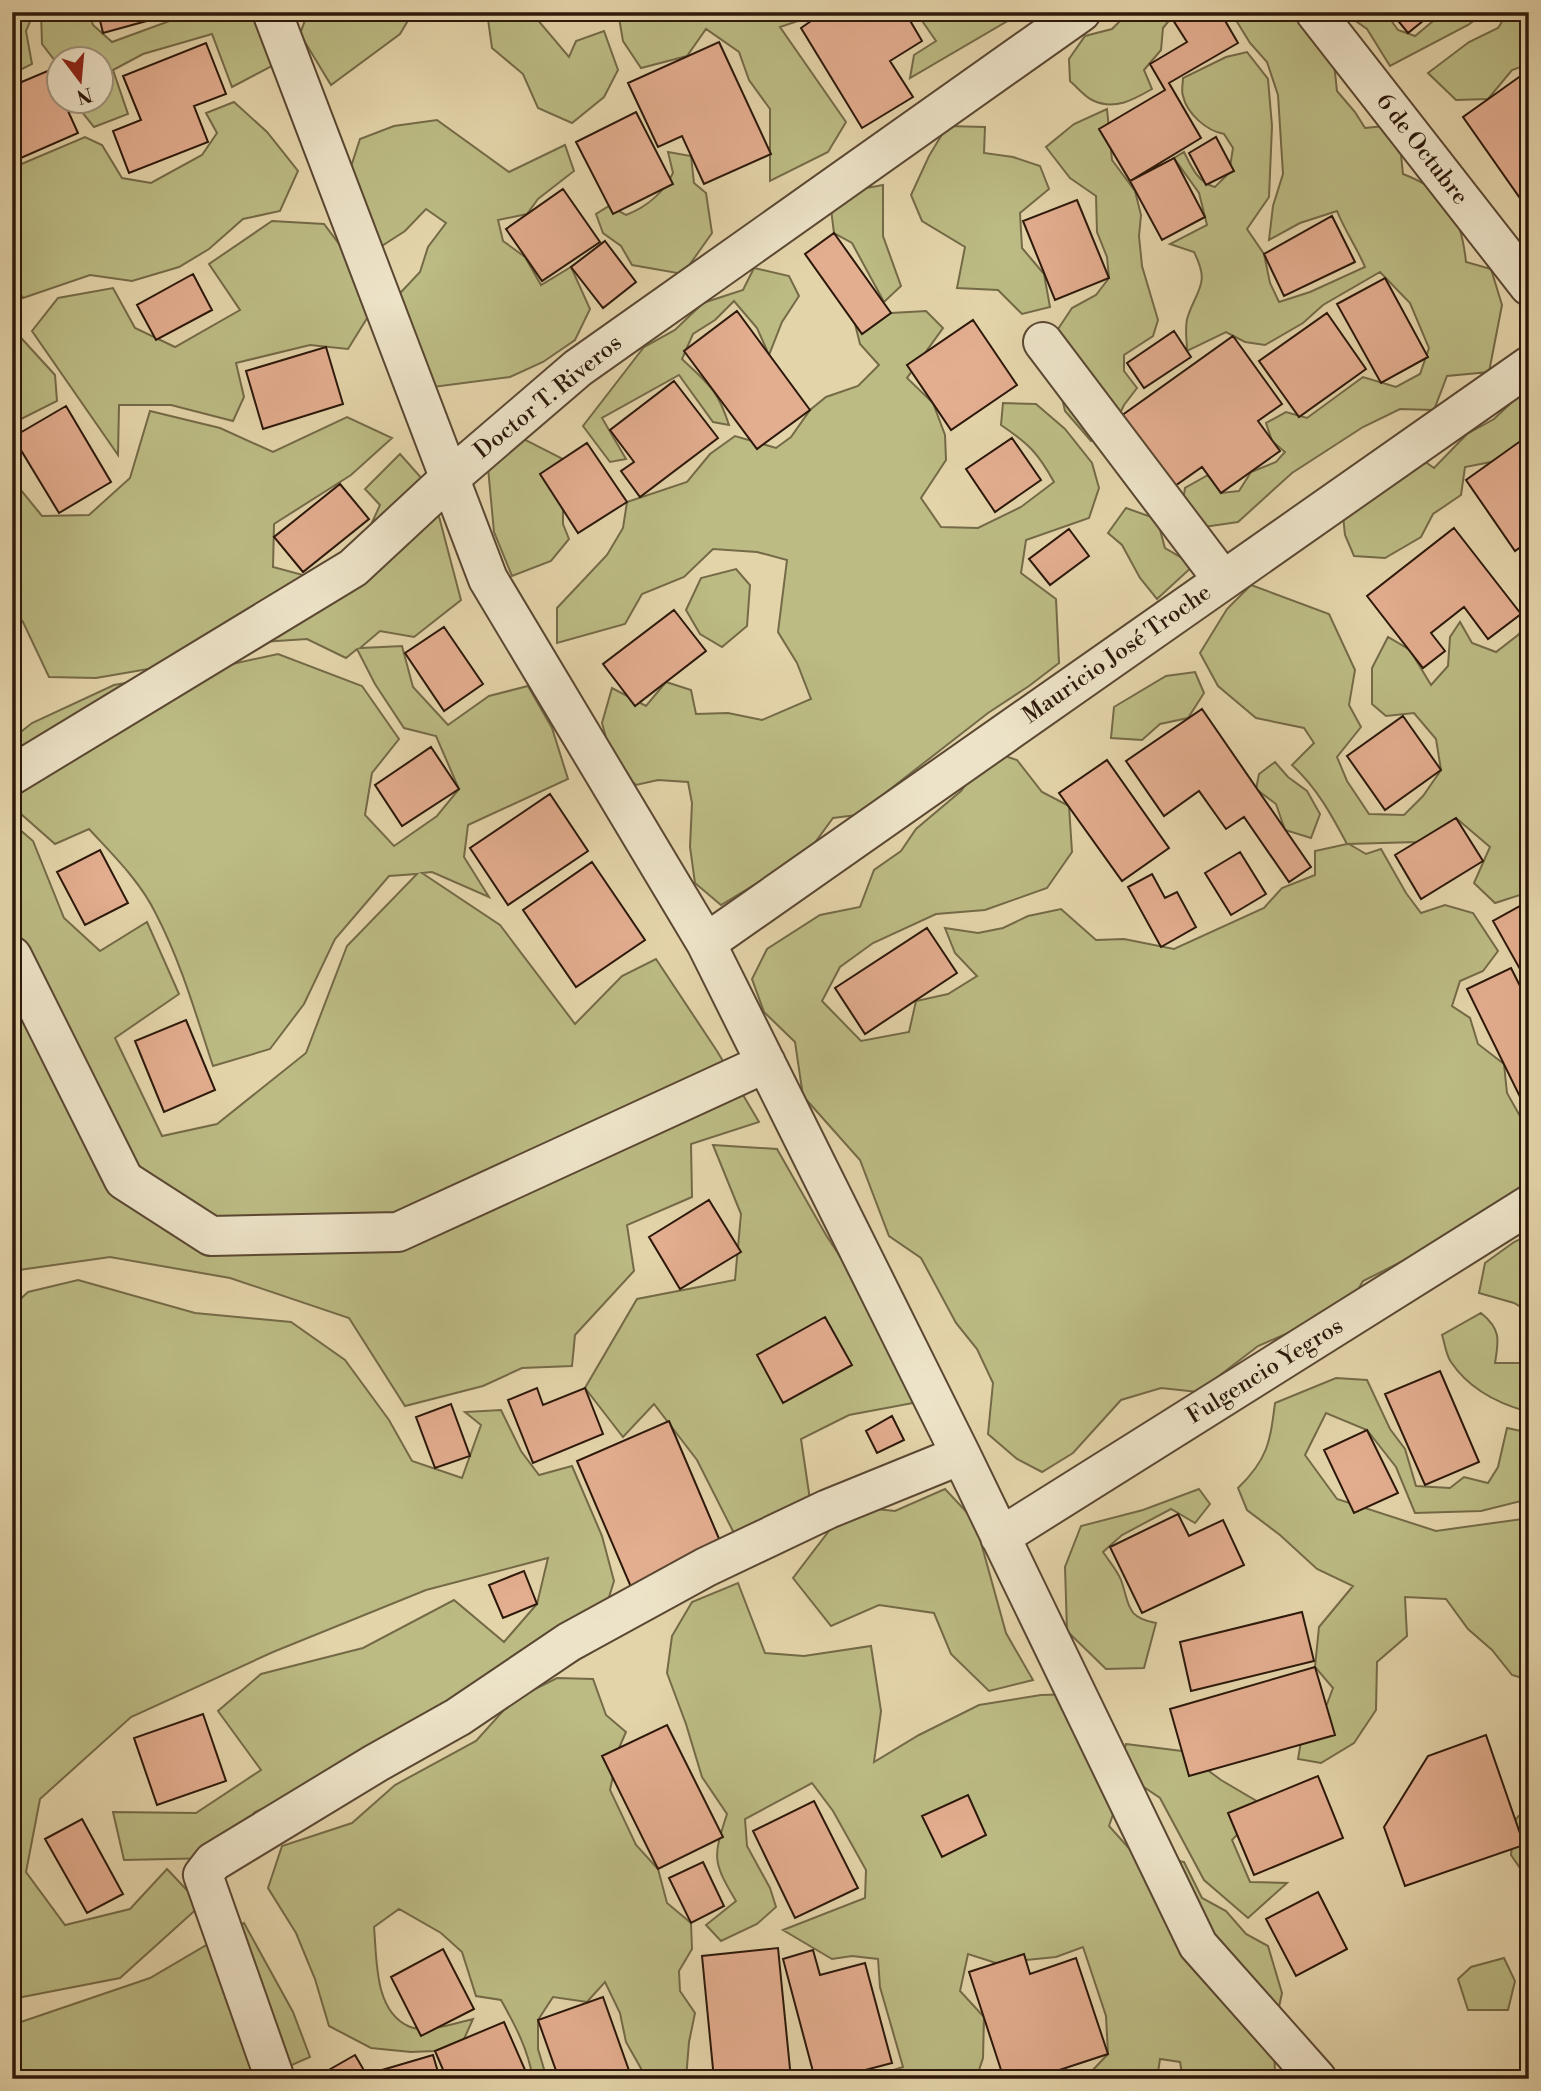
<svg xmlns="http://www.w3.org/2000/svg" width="1541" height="2091" font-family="'Libre Bodoni',serif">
	<rect width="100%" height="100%" fill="#e4d4aa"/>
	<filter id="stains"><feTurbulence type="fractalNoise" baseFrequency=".00286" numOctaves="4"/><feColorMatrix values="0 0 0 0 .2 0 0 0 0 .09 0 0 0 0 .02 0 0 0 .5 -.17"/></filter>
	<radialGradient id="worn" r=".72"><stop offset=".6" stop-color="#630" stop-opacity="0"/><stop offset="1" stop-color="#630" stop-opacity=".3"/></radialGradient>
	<path fill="#bcbb84" stroke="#746a47" stroke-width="2" d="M12,12H34L26,31L32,64L12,74Z
		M41,12H89L93,25L112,42L175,19L176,12H260L272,66L232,87L212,34L143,54L113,70L128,114L94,127L74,102H102V60H60L59,66L42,44Z
		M308,12H413L400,34L331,85L300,34Z
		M487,12H531L569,57L576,41L604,31L618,70L604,97L572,123L538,108L523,74L492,48Z
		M618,12H824L780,27L846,122L828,152L770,181V109L749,80L739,52L706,29L687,56L641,68L623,41Z
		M916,12H1023L910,78L914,55L936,41Z
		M1129,12H1176L1163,28L1161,50L1144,70L1152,89C1133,100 1114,111 1092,100C1084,96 1077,87 1070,81L1069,59L1085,36L1112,29Z
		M1231,12H1317L1334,63L1337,91L1355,112L1365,128L1384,126L1401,155L1403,174C1448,191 1461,215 1466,262L1491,269L1502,305L1489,372L1447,376L1434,410L1400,409L1363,427L1292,473L1238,522L1204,527L1183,501L1185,488L1208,475L1221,493L1239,491L1251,472L1276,462L1285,452L1272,441L1266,423L1286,412L1307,418L1363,377L1396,387L1420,374L1429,348L1410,303L1380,272L1323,305L1303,323L1265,345L1245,342L1226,332L1187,351C1187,340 1184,326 1188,316C1198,287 1210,284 1194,252L1170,244L1207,225L1199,193L1174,158L1184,152C1191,166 1198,183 1215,187L1229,173L1233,148L1224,134C1207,131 1187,114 1183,96C1181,91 1183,84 1183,78L1226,57L1247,52L1268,79L1272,126L1269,197L1247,229L1264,254L1270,283L1279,302L1310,292L1365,267C1357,248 1345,231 1337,211L1300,223L1269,240L1273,206L1283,174L1278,95L1267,62L1250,43Z
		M1343,12H1385L1398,30L1415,36L1444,12H1486L1468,25L1390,66L1367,29Z
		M1508,12H1529V64L1512,70L1488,99L1456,100L1428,73L1469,42L1498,28Z
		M234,102L267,132L298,171L280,211L243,219L209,249L179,267L132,281L90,275L23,298L12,280V168L85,137L102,145L122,178L151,183L202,155L217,133L206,113Z
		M1107,109L1112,160L1135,191L1141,215L1139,236L1142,266L1158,320L1153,336L1124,355V371L1137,388L1124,405L1113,428L1091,441L1065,411L1056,372V332L1072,308L1096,295L1109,278L1107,257L1097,232L1096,196L1070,178L1046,147L1074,124Z
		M437,120L509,172L565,145L574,171L538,199L527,214L498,220L503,241L525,257L541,285L571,267L590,309L575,340L543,362L510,377L433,387L388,306L420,272L428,247L446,223L426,209L405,231L374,251L347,179L360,139L394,126Z
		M947,126L985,127L984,153L1013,157L1040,166L1049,189L1020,213L1022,248L1044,274L1050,307L1022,314L998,290L957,288L965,247L922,221L911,195L929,156Z
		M668,152L691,156L694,183L706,193L712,233L683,274L632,265L621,246L603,233L596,214L609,206L626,215C647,207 664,192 673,173Z
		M883,185V236L901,286L884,302L852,243L834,233L831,209L850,191Z
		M272,221L324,224L361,273L369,315L348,349L310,345L236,363L244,397L233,421L171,405H119L118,455L32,331L58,298L113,288L135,328L175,347L240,310L209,264Z
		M754,268L789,276L799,296L782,322L769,355L757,328L734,301L715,320L693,334L682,359C708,384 717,388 729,425L713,422L679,375L602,418L626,459L610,462L583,426L644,347L675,330L703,303L743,290Z
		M926,311L943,328L907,378L933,403L945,435L946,460L921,498L941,527L978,528L1021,507L1054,482C1038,453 1029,444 1001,425L1003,403L1036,404L1065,429L1092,463L1099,488L1089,518L1026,540L1021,573L1056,599L1059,663L1029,686L988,713L857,815L833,818L811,848L786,870L756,884L721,905L695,883L690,847L692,803L688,782L658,780L636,785L613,763L602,723L612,688L646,706L666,682L691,690L696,714L728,713L762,720L811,699L797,663L778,632L787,560L757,552L713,549L684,577L642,594L625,624L557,643V608L607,555L623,528L627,502L687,482L710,454L735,436L776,448L791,437L810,410L826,397L858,386L879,365L860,344L855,324L891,313Z
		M12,328L55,375L57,401L17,421L12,440Z
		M1529,386V430L1520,450L1491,462L1465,467L1461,495L1433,514L1421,537L1385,558L1354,556L1345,535L1342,506L1417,456L1434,468L1467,434L1494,419Z
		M150,411L220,428L273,452L347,417L392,438L351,475L274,524L273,567L321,580L364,540L380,505L365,489L400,454L432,490L461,600L414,637L380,631L360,648L402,646L413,687L448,725L489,696L528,686L552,728L568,779L468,825L464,857L489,897L432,872L422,873L500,925L575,1024L622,976L656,959L717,1051L759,1122L691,1144L692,1197L627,1225L634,1271L575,1335L572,1366L522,1368L483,1386L405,1406L349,1318L230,1278L110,1257L12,1271V823L33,841L64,918L100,951L147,922L179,994L115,1038L162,1136L217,1124L306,1053L347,946L417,874L389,876L335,939L304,1004L270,1049L213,1066C196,1015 181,962 156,914C140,881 113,855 89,829L55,844L12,806V739L32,723L114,685L214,668L278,654L362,686L399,739L372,773L365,815L394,846L437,816L459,789L436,736L404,728L375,684L357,649L346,658L307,639L248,643L177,664L96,678L49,677L23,622L12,607V479L42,516L89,515L130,478Z
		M506,430L563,459V524L569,539L551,561L512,576L494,532L487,457Z
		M1126,508L1157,519L1165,548L1194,565L1157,599L1140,578L1122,545L1108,533Z
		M736,569L750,585L747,626L722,647L700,634L686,610L701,578Z
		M1251,585L1329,614L1355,670L1349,705L1361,727L1337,757L1347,781L1369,814L1404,815L1423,796L1441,770L1436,739L1414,713L1386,716L1372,704V668L1388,637L1410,650L1431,685L1448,666L1450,637L1460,622L1472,643L1496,652L1518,635L1529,621V892L1495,903L1474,883L1490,847L1456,818L1417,842L1349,844L1366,854L1381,849L1406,893L1421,913L1445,905L1473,913L1498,951L1483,971L1460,981L1452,1006L1470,1018L1478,1044L1504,1064L1507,1093L1529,1132V1181L1510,1202L1445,1240L1363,1281L1348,1307L1258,1346L1198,1392L1161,1388L1121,1400L1073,1453L1042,1472L1017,1459L988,1434L993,1383L977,1349L956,1323L921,1258L889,1236L860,1160L803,1096L795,1042L764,1012L752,979L767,949L820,915L860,907L874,870L901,851L916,829L961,791L971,777L996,753L1017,760L1042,792L1069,806L1072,852L1047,888L985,910L936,914L873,943L840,967L822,1001L861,1041L909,1032L916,1001L948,994L977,976L955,953L945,928L978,933L1003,928L1028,916L1061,909L1096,940L1124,939L1174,949L1264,908L1282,888L1315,875V851L1347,844C1331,814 1317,788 1292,765L1314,743L1304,728L1256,718L1218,686L1200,653L1227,609Z
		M1195,672L1204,693L1188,718L1160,724L1142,740L1111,738L1114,707L1166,676Z
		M1275,762L1288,777L1307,791L1320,814L1311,838L1285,830L1276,804L1256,789L1259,774Z
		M713,1145L777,1149L826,1235L879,1316L913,1403L849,1415L801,1439L813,1520L741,1547L697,1460L654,1404L623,1437L585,1388L637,1299L735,1280L741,1214Z
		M1529,1235V1279L1523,1283L1529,1290V1312L1514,1303L1479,1293L1485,1263L1514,1242Z
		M78,1280L195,1313L291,1322L345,1360L389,1420L412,1461L462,1478L481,1425L465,1412L501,1410L521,1451L539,1475L572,1466L602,1536L614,1581L592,1652L458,1727L356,1764L255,1812L215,1858L124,1860L113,1812L196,1813L261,1770L218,1711L261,1674L363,1648L454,1600L504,1642L537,1604L548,1558L426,1590L273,1652L131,1717L40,1799L26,1872L65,1925L130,1909L167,1869L201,1905L120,1978L12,1999V1307L28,1292Z
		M1481,1313C1501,1329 1499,1340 1495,1363H1529V1412C1499,1404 1469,1389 1451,1362C1446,1355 1445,1344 1442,1335Z
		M1336,1378L1367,1380L1390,1429L1405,1449L1416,1486L1450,1488L1464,1477L1488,1483L1498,1467L1507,1428L1521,1431L1529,1438V1499L1481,1511L1415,1513L1396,1467L1367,1430L1326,1413L1305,1455L1337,1499L1436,1531L1529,1518V1680L1512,1675L1492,1650L1468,1629L1446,1599L1405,1597L1407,1636L1377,1662L1376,1710L1354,1743L1321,1763L1298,1759L1302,1736L1327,1704L1333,1688L1315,1667L1319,1627L1353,1586L1317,1569L1280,1535L1247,1510L1238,1488C1268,1459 1270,1442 1275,1403Z
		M945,1489L975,1521L1006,1633L1033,1680L989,1691L951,1654L934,1613L879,1605L831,1626L793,1578L848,1506L895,1511Z
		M1199,1489L1210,1504L1195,1523L1171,1509L1122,1535L1103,1552C1109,1561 1117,1570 1121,1580C1130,1605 1125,1617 1156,1623L1144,1668L1106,1669L1067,1631L1065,1567L1081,1526L1143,1510Z
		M738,1583L765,1653L804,1656L871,1646L881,1711L874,1762L919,1735L979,1705L1041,1695L1076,1694L1122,1788L1109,1826L1135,1855L1184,1862L1202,1898L1226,1911L1246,1934L1268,1946L1282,1993L1274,2030L1275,2079H1183L1180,2062L1160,2059L1157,2079H1092L1089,2074L1108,2054L1106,2016L1083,1947L1056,1957L996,1963L968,1954L960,1991L984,2017L983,2058L976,2079H864L903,2067L880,1987L878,1959L852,1956L832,1959L783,1930L865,1898L866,1870L833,1811L812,1783L745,1819L747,1846L770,1888L776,1907L757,1924L721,1941L706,1925L736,1901C712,1861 713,1857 727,1814L702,1777L686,1724L667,1673L672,1636L692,1602Z
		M557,1678L593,1679L606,1715L626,1732L619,1748L610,1790L636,1845L658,1869L667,1903L691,1923L692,1949L679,1971L680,1991L695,2013L689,2042L686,2079H642L643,2072L626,2042L620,2013L605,1982L587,2002L553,1997L538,2020V2049L547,2079H533C528,2049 515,2025 501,2000L476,1996L462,1952L441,1933L399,1909L374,1927C377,1959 374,2010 408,2026C424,2034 456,2023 473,2019L464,2039L435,2051L411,2052L371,2048L329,2026L315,1979L296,1933L268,1888L282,1846L352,1823L395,1785L476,1741L513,1700Z
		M1126,1744L1182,1751L1221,1780L1265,1806L1232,1840L1250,1882L1287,1883L1248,1918L1204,1880L1160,1798L1135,1781L1123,1755Z
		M1529,1805V1881L1511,1855L1515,1820Z
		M244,1923L293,2012L310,2057L260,2079H12V2025L150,1978Z
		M1504,1958L1515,1981L1508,2010H1468L1458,1979L1471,1967Z"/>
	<path fill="#e3ad8f" stroke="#2c180a" stroke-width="2" d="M98,12H171L172,14L103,33Z
		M824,12H905L922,41L890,61L913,97L862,128L801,28Z
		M1186,12H1220L1238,43L1169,83L1201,138L1130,181L1099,129L1165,90L1150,64L1187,42L1173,20Z
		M1391,12H1434L1408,33Z
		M719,42L771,154L704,184L682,136L658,147L628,83Z
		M206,43L226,94L194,106L208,142L129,173L113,131L141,120L123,76Z
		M50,70L60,91V102H64L78,133L14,161L12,86Z
		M1529,70V211L1463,117Z
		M636,112L673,184L613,214L576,142Z
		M1216,137L1234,171L1206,185L1189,153Z
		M1174,158L1205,217L1162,240L1130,181Z
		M563,189L600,242L542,281L506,229Z
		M1077,200L1109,278L1055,300L1023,221Z
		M1332,216L1355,262L1284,296L1264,254Z
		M834,233L891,313L862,334L805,254Z
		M605,241L636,282L603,308L571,267Z
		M193,274L212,310L156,340L137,305Z
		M1385,278L1428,357L1381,383L1337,304Z
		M737,311L810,410L757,449L684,351Z
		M1327,313L1366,369L1299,417L1259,361Z
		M973,320L1017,385L951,430L907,365Z
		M1174,331L1191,357L1144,388L1127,363Z
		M1233,336L1282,404L1258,421L1280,451L1221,493L1202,467L1172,488L1121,416Z
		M326,347L343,404L263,429L246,371Z
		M674,381L718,438L640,497L621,471L634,462L610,430Z
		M66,406L111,482L59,513L13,437Z
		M1529,435V541L1515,551L1466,480Z
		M1012,438L1041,480L995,512L966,469Z
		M587,443L627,502L578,533L540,474Z
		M340,484L369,519L303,572L274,537Z
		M1454,528L1521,614L1488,639L1464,607L1431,633L1445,651L1423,668L1367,596Z
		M1069,529L1089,556L1050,585L1029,559Z
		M674,610L706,651L635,706L603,664Z
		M444,627L483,684L444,711L405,653Z
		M1202,709L1311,867L1289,882L1244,817L1226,829L1199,791L1164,816L1126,761Z
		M1403,716L1441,770L1385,810L1347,756Z
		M431,747L459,789L402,826L375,785Z
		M1107,760L1169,848L1122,881L1059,793Z
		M550,794L588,851L508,905L470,848Z
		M1456,818L1483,861L1421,899L1395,855Z
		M100,850L128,903L85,925L57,872Z
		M1240,852L1266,894L1231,915L1205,873Z
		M592,862L645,940L576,987L523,910Z
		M1152,874L1165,898L1177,892L1196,927L1161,947L1128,887Z
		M1529,901V985L1493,921Z
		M927,928L957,973L865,1034L835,988Z
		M1511,968L1529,1004V1115L1467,989Z
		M186,1020L215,1090L164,1112L135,1041Z
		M709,1200L741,1252L680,1289L649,1237Z
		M825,1317L852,1365L783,1403L757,1355Z
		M1440,1371L1479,1462L1425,1485L1385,1394Z
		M537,1388L543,1405L585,1388L603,1434L533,1463L508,1400Z
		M451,1404L470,1456L435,1468L416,1417Z
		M892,1416L904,1440L877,1453L866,1431Z
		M669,1421L723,1548L631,1587L577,1461Z
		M1367,1430L1398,1493L1354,1513L1324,1450Z
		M1178,1514L1189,1536L1223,1520L1244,1565L1142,1613L1110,1547Z
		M524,1571L537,1604L503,1618L489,1585Z
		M1302,1612L1314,1661L1191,1691L1180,1642Z
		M1315,1667L1335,1735L1189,1776L1170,1709Z
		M203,1714L226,1781L157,1805L134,1738Z
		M667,1725L723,1837L658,1869L602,1756Z
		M1486,1735L1524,1845L1405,1886L1384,1827L1428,1756Z
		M1318,1776L1343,1838L1254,1875L1228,1813Z
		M968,1795L986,1835L942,1857L922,1816Z
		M814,1801L858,1888L795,1918L753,1831Z
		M82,1819L123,1894L87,1913L45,1839Z
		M703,1862L724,1906L691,1923L669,1878Z
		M1318,1892L1347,1949L1296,1976L1266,1919Z
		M778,1948L791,2079H714L702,1956Z
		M443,1949L474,2009L421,2036L391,1977Z
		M813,1950L820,1975L865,1963L892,2063L831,2079H815L783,1959Z
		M1024,1954L1030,1974L1076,1958L1108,2054L1032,2079H1004L969,1972Z
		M603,1997L632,2079H559L538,2020Z
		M504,2022L529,2079H447L435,2051Z
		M355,2055L369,2079H313Z
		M433,2055L440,2079H384L382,2070Z"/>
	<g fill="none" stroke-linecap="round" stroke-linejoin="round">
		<g stroke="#5a4732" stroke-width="42">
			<path id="minor" d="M272,12L488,579L706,943L961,1455L1198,1945L1317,2079
				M1315,12L1529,286
				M1043,342L1223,580
				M12,775L353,568L451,477L578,368L1081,12
				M706,943L1529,366
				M12,956L124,1180L211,1236L398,1232L766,1063
				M1000,1537L1529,1205
				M275,2079L208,1889L203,1875L213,1862L376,1763L458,1717L569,1642L706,1567L828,1509L961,1455"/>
		</g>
		<use href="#minor" stroke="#ede3c8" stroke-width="38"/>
	</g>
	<g text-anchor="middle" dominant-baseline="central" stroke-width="5" stroke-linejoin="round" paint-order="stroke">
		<g font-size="23" fill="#2c180a" stroke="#ede3c8">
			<text transform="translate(1422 149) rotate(52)">6 de Octubre</text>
			<text transform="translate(548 397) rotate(-39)">Doctor T. Riveros</text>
			<text transform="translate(1117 654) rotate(-35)">Mauricio José Troche</text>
			<text transform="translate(1265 1371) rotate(-32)">Fulgencio Yegros</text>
		</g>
	</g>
	<rect width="1541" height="2091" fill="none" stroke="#e4d4aa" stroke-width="42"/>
	<rect x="14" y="14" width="1513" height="2063" fill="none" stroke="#2c180a" stroke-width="3.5"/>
	<rect x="21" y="21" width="1499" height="2049" fill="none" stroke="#2c180a" stroke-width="2"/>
	<g transform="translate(80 80) rotate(164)"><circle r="33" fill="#ede3c8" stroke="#a0927c" stroke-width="2"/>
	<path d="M0-5L12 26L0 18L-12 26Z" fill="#8f2418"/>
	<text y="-10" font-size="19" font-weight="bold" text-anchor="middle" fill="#2c180a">N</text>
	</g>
	<rect width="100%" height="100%" filter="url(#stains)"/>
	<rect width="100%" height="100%" fill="url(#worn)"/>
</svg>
